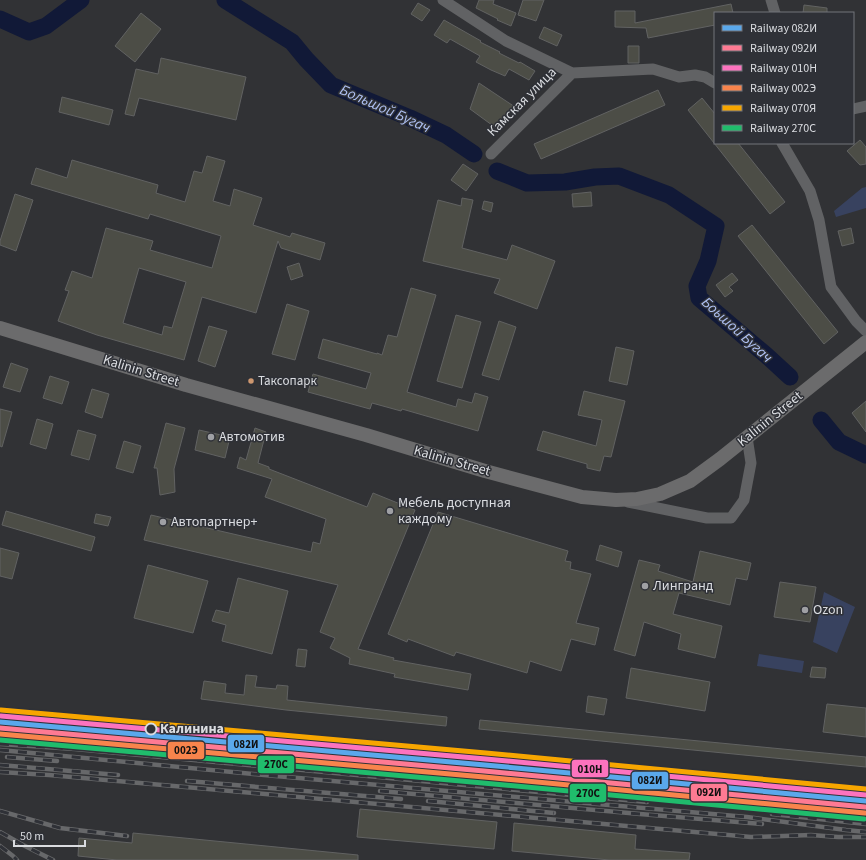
<svg xmlns="http://www.w3.org/2000/svg" width="866" height="860" font-family="'Source Sans 3',sans-serif">
	<rect width="100%" height="100%" fill="#313235"/>
	<path fill="#38425f" d="M866,187V208L836,217L834,211L862,188Z
		M824,592L855,607L837,653L813,642Z
		M759,654L804,661L802,673L757,666Z"/>
	<g fill="none" stroke-linecap="round" stroke-linejoin="round">
		<path stroke="#111937" stroke-width="17" d="M225,0L292,42L306,59L331,85L410,118L446,135L474,154
			M0,19L29,32L46,26L81,0
			M497,171L527,183L565,182L595,177L619,176L669,195L716,226L708,261L697,286L699,298L766,355L790,377
			M821,420L839,442L866,455"/>
	</g>
	<path fill="#4c4d46" stroke="#616262" fill-rule="evenodd" d="M479,0H494L493,4L516,13L511,26L497,20L498,19L476,8Z
		M523,0H544L536,21L518,15Z
		M418,3L430,10L422,21L411,14Z
		M731,4L733,13H715V25L648,38L646,28L615,27V11H635V23Z
		M804,5L827,8V13H803Z
		M141,13L161,29L135,62L115,46Z
		M444,20L481,41L480,42L500,52L499,53L519,63L520,62L535,71L529,80L509,69L505,76L491,70L476,62L480,56L450,39L447,43L434,35Z
		M544,27L562,35L557,46L539,38Z
		M628,46H639V63H628Z
		M161,58L246,77L236,120L139,98L134,116L125,114L136,69L158,74Z
		M479,83L515,107L496,128L470,109Z
		M658,90L665,105L541,159L534,144Z
		M62,97L113,110L109,125L59,112Z
		M702,98L715,114V143H738L785,202L770,214L688,110Z
		M860,140L866,147V164L860,165L847,151Z
		M207,156L225,161L213,201L230,206L234,189L262,198L253,225L290,237L292,233L325,243L320,260L281,248L278,241L256,313L202,297L184,360L97,335L58,321L69,291L65,290L72,271L92,278L106,228L153,241L150,250L212,268L221,236L150,214L148,219L31,184L36,168L67,178L72,160L158,185L156,193L185,202L194,171L202,173ZM139,268L186,282L172,328L164,326L162,335L123,323Z
		M463,164L478,174L466,191L451,180Z
		M591,192L592,206L573,207L572,194Z
		M15,194L33,200L16,251L0,245V241Z
		M462,198L473,200L462,248L507,260L512,245L555,261L537,309L494,293L500,279L423,261L438,200L461,206Z
		M484,201L493,203L491,212L482,209Z
		M752,225L838,332L824,344L738,236Z
		M851,228L854,243L842,246L838,231Z
		M299,263L303,276L291,280L287,267Z
		M732,273L738,280L729,287L733,291L725,297L716,285Z
		M411,288L436,295L407,392L456,407L458,399L472,403L475,393L488,397L478,431L402,409L401,411L372,403L370,409L308,392L313,374L366,389L371,373L318,358L323,339L377,354V353L382,355L388,335L397,337Z
		M287,304L309,311L295,360L272,354Z
		M456,315L481,322L462,388L437,381Z
		M499,321L516,327L499,380L482,375Z
		M209,326L227,331L215,367L198,361Z
		M616,347L634,351L627,385L609,381Z
		M11,363L28,369L20,392L3,387Z
		M50,376L69,382L62,404L43,398Z
		M92,389L109,394L102,418L85,412Z
		M584,391L625,401L611,457L604,456L600,471L587,468V464L537,450L543,431L596,446L602,420L578,415Z
		M866,401V432L852,413Z
		M0,409L12,412L2,447L0,446Z
		M37,419L53,424L46,449L30,444Z
		M166,423L185,428L174,469L175,492L160,495L157,468H154Z
		M255,428L266,432L258,463L269,467V469L367,507L373,493L415,510L358,649L394,658L393,660L471,674L468,690L394,677L395,674L349,664L350,658L330,648L335,638L320,632L338,585L144,540L151,515L311,552L313,542L320,544L326,519L265,497L272,479L237,468L240,457L246,460Z
		M78,430L96,435L89,460L71,455Z
		M199,430L230,437L225,458L195,450Z
		M124,441L141,446L133,473L116,468Z
		M6,511L95,537L91,551L2,525Z
		M438,512L568,551L565,561L571,562L570,569L591,574L576,623L599,628L595,645L571,639L561,671L530,661L527,673L456,652L454,656L408,639L407,642L388,634Z
		M96,514L111,517L108,526L94,523Z
		M600,545L622,552L618,567L596,560Z
		M0,548L19,553L12,579L0,576Z
		M700,551L751,563L747,580L736,578L730,605L679,593L673,614L722,626L715,658L678,649L681,634L644,622L635,656L614,650L639,560L660,565L658,571L693,582Z
		M148,565L208,581L193,633L134,618Z
		M238,578L288,591L272,654L222,641L226,625L212,621L216,610L229,613Z
		M780,582L816,587L810,622L774,617Z
		M298,649L307,650L305,667L296,666Z
		M812,667L826,668L825,678L810,677Z
		M631,668L710,682L705,711L626,698Z
		M246,675L257,676L255,687L276,689L277,685L288,686L287,700L447,717L446,726L286,710L201,699L204,681L226,684L225,693L244,695Z
		M588,696L607,699L604,715L586,712Z
		M827,704L866,708V737L823,732Z
		M480,720L866,757V767L479,729Z
		M360,809L497,822L494,849L357,837Z
		M514,823L636,835L635,849L690,853L689,860H610L512,851Z
		M133,833L358,855V860H117L78,856L79,838L132,843Z"/>
	<g fill="none" stroke-linecap="round" stroke-linejoin="round">
		<path stroke="#616264" stroke-width="11" d="M443,0L506,41L572,73
			M771,0L775,13
			M853,109L866,106
			M782,143L810,191L819,220L831,287L856,321L866,331
			M491,154L572,73L653,69L679,77L695,75L705,77L715,83
			M628,502L707,518H731L744,500L751,463L747,437"/>
		<path stroke="#6b6b6c" stroke-width="14" d="M0,328L186,385L366,435L485,471L582,497L616,500L637,499L660,494L690,481L720,459L866,342"/>
		<g stroke="#67686a" stroke-width="4.5">
			<path id="rail" d="M0,744L75,749L647,802
				M0,750L264,775L747,817L846,830L866,832
				M7,757L57,761
				M0,765L118,775
				M0,772L49,775L751,837L811,835L838,837H866
				M187,781L401,799
				M380,791L640,814L762,824
				M428,801L554,813
				M0,811L60,828L127,836
				M772,814L866,824
				M0,832L23,845L53,860
				M0,846L13,856L17,860"/>
		</g>
		<use href="#rail" stroke="#2f3137" stroke-width="3" stroke-dasharray="9" stroke-linecap="butt"/>
		<g stroke="#2f3137" stroke-width="8">
			<path id="rail-1" d="M0,722L485,765L866,801"/>
		</g>
		<g stroke="#2f3137" stroke-width="8">
			<path id="rail-2" d="M0,728L484,771L865,807"/>
		</g>
		<g stroke="#2f3137" stroke-width="8">
			<path id="rail-3" d="M1,716L486,759L866,795"/>
		</g>
		<g stroke="#2f3137" stroke-width="8">
			<path id="rail-4" d="M0,734L484,777L865,813"/>
		</g>
		<g stroke="#2f3137" stroke-width="8">
			<path id="rail-5" d="M1,710L486,753L866,789"/>
		</g>
		<g stroke="#2f3137" stroke-width="8">
			<path id="rail-6" d="M0,740L483,783L864,819"/>
		</g>
		<use href="#rail-1" stroke="#5aa8eb" stroke-width="5"/>
		<use href="#rail-2" stroke="#fe7a93" stroke-width="5"/>
		<use href="#rail-3" stroke="#fc73be" stroke-width="5"/>
		<use href="#rail-4" stroke="#f8844c" stroke-width="5"/>
		<use href="#rail-5" stroke="#f7a600" stroke-width="5"/>
		<use href="#rail-6" stroke="#20bc6c" stroke-width="5"/>
	</g>
	<circle fill="#cd976f" stroke="#2f3137" stroke-width="1.5" cx="251" cy="381" r="3.5"/>
	<g fill="#9fa0a4" stroke="#2f3137" stroke-width="1.5">
		<circle cx="211" cy="437" r="4"/>
		<circle cx="390" cy="511" r="4"/>
		<circle cx="163" cy="522" r="4"/>
		<circle cx="645" cy="586" r="4"/>
		<circle cx="805" cy="610" r="4"/>
	</g>
	<circle fill="#2f3137" stroke="#dadce0" stroke-width="2" cx="151" cy="729" r="5.5"/>
	<g text-anchor="middle" dominant-baseline="central" stroke-width="3" stroke-linejoin="round" paint-order="stroke">
		<g font-size="13" fill="#dadce0" stroke="#2f3137" text-anchor="start">
			<text x="258" y="381">Таксопарк</text>
		</g>
		<g font-size="14" fill="#dadce0" stroke="#2f3137">
			<text transform="translate(522 102) rotate(-45)">Камская улица</text>
			<text transform="translate(141 371) rotate(17)">Kalinin Street</text>
			<text transform="translate(770 419) rotate(-39)">Kalinin Street</text>
			<text transform="translate(452 461) rotate(16)">Kalinin Street</text>
		</g>
		<g font-size="14" fill="#dadce0" stroke="#2f3137" text-anchor="start">
			<text x="219" y="437">Автомотив</text>
			<text x="398" y="503">Мебель доступная<tspan x="398" dy="16">каждому</tspan></text>
			<text x="171" y="522">Автопартнер+</text>
			<text x="653" y="586">Лингранд</text>
			<text x="813" y="610">Ozon</text>
		</g>
		<g font-size="14" font-weight="bold" fill="#dadce0" stroke="#2f3137" text-anchor="start">
			<text x="160" y="729">Калинина</text>
		</g>
		<g font-size="15" font-style="italic" fill="#afc1f4" stroke="#2f3137">
			<text transform="translate(385 109) rotate(24)">Большой Бугач</text>
			<text transform="translate(737 330) rotate(42)">Боьшой Бугач</text>
		</g>
	</g>
	<g stroke="#2f3137" stroke-width="1.5">
		<rect x="227" y="734" width="38" height="19" rx="4" fill="#5aa8eb"/>
		<rect x="167" y="741" width="38" height="19" rx="4" fill="#f8844c"/>
		<rect x="257" y="755" width="38" height="19" rx="4" fill="#20bc6c"/>
		<rect x="571" y="759" width="38" height="19" rx="4" fill="#fc73be"/>
		<rect x="631" y="771" width="38" height="19" rx="4" fill="#5aa8eb"/>
		<rect x="690" y="783" width="38" height="19" rx="4" fill="#fe7a93"/>
		<rect x="569" y="783" width="38" height="20" rx="4" fill="#20bc6c"/>
	</g>
	<g font-size="11" text-anchor="middle" font-weight="bold" fill="#111">
		<text x="246" y="748">082И</text>
		<text x="186" y="754">002Э</text>
		<text x="276" y="768">270С</text>
		<text x="590" y="773">010Н</text>
		<text x="650" y="784">082И</text>
		<text x="709" y="796">092И</text>
		<text x="588" y="797">270С</text>
	</g>
	<rect x="714" y="12" width="140" height="132" fill="#2f3137" stroke="#73757b"/>
	<rect x="722" y="25" width="20" height="6" fill="#5aa8eb" stroke="#73757b"/>
	<text x="750" y="32" font-size="12" fill="#dadce0">Railway 082И</text>
	<rect x="722" y="45" width="20" height="6" fill="#fe7a93" stroke="#73757b"/>
	<text x="750" y="52" font-size="12" fill="#dadce0">Railway 092И</text>
	<rect x="722" y="65" width="20" height="6" fill="#fc73be" stroke="#73757b"/>
	<text x="750" y="72" font-size="12" fill="#dadce0">Railway 010Н</text>
	<rect x="722" y="85" width="20" height="6" fill="#f8844c" stroke="#73757b"/>
	<text x="750" y="92" font-size="12" fill="#dadce0">Railway 002Э</text>
	<rect x="722" y="105" width="20" height="6" fill="#f7a600" stroke="#73757b"/>
	<text x="750" y="112" font-size="12" fill="#dadce0">Railway 070Я</text>
	<rect x="722" y="125" width="20" height="6" fill="#20bc6c" stroke="#73757b"/>
	<text x="750" y="132" font-size="12" fill="#dadce0">Railway 270С</text>
	<path d="M14 840v6h71v-6" fill="none" stroke="#dadce0" stroke-width="2"/>
	<text x="20" y="840" font-size="12" fill="#dadce0" stroke="#2f3137" stroke-width="3" paint-order="stroke">50 m</text>
</svg>
